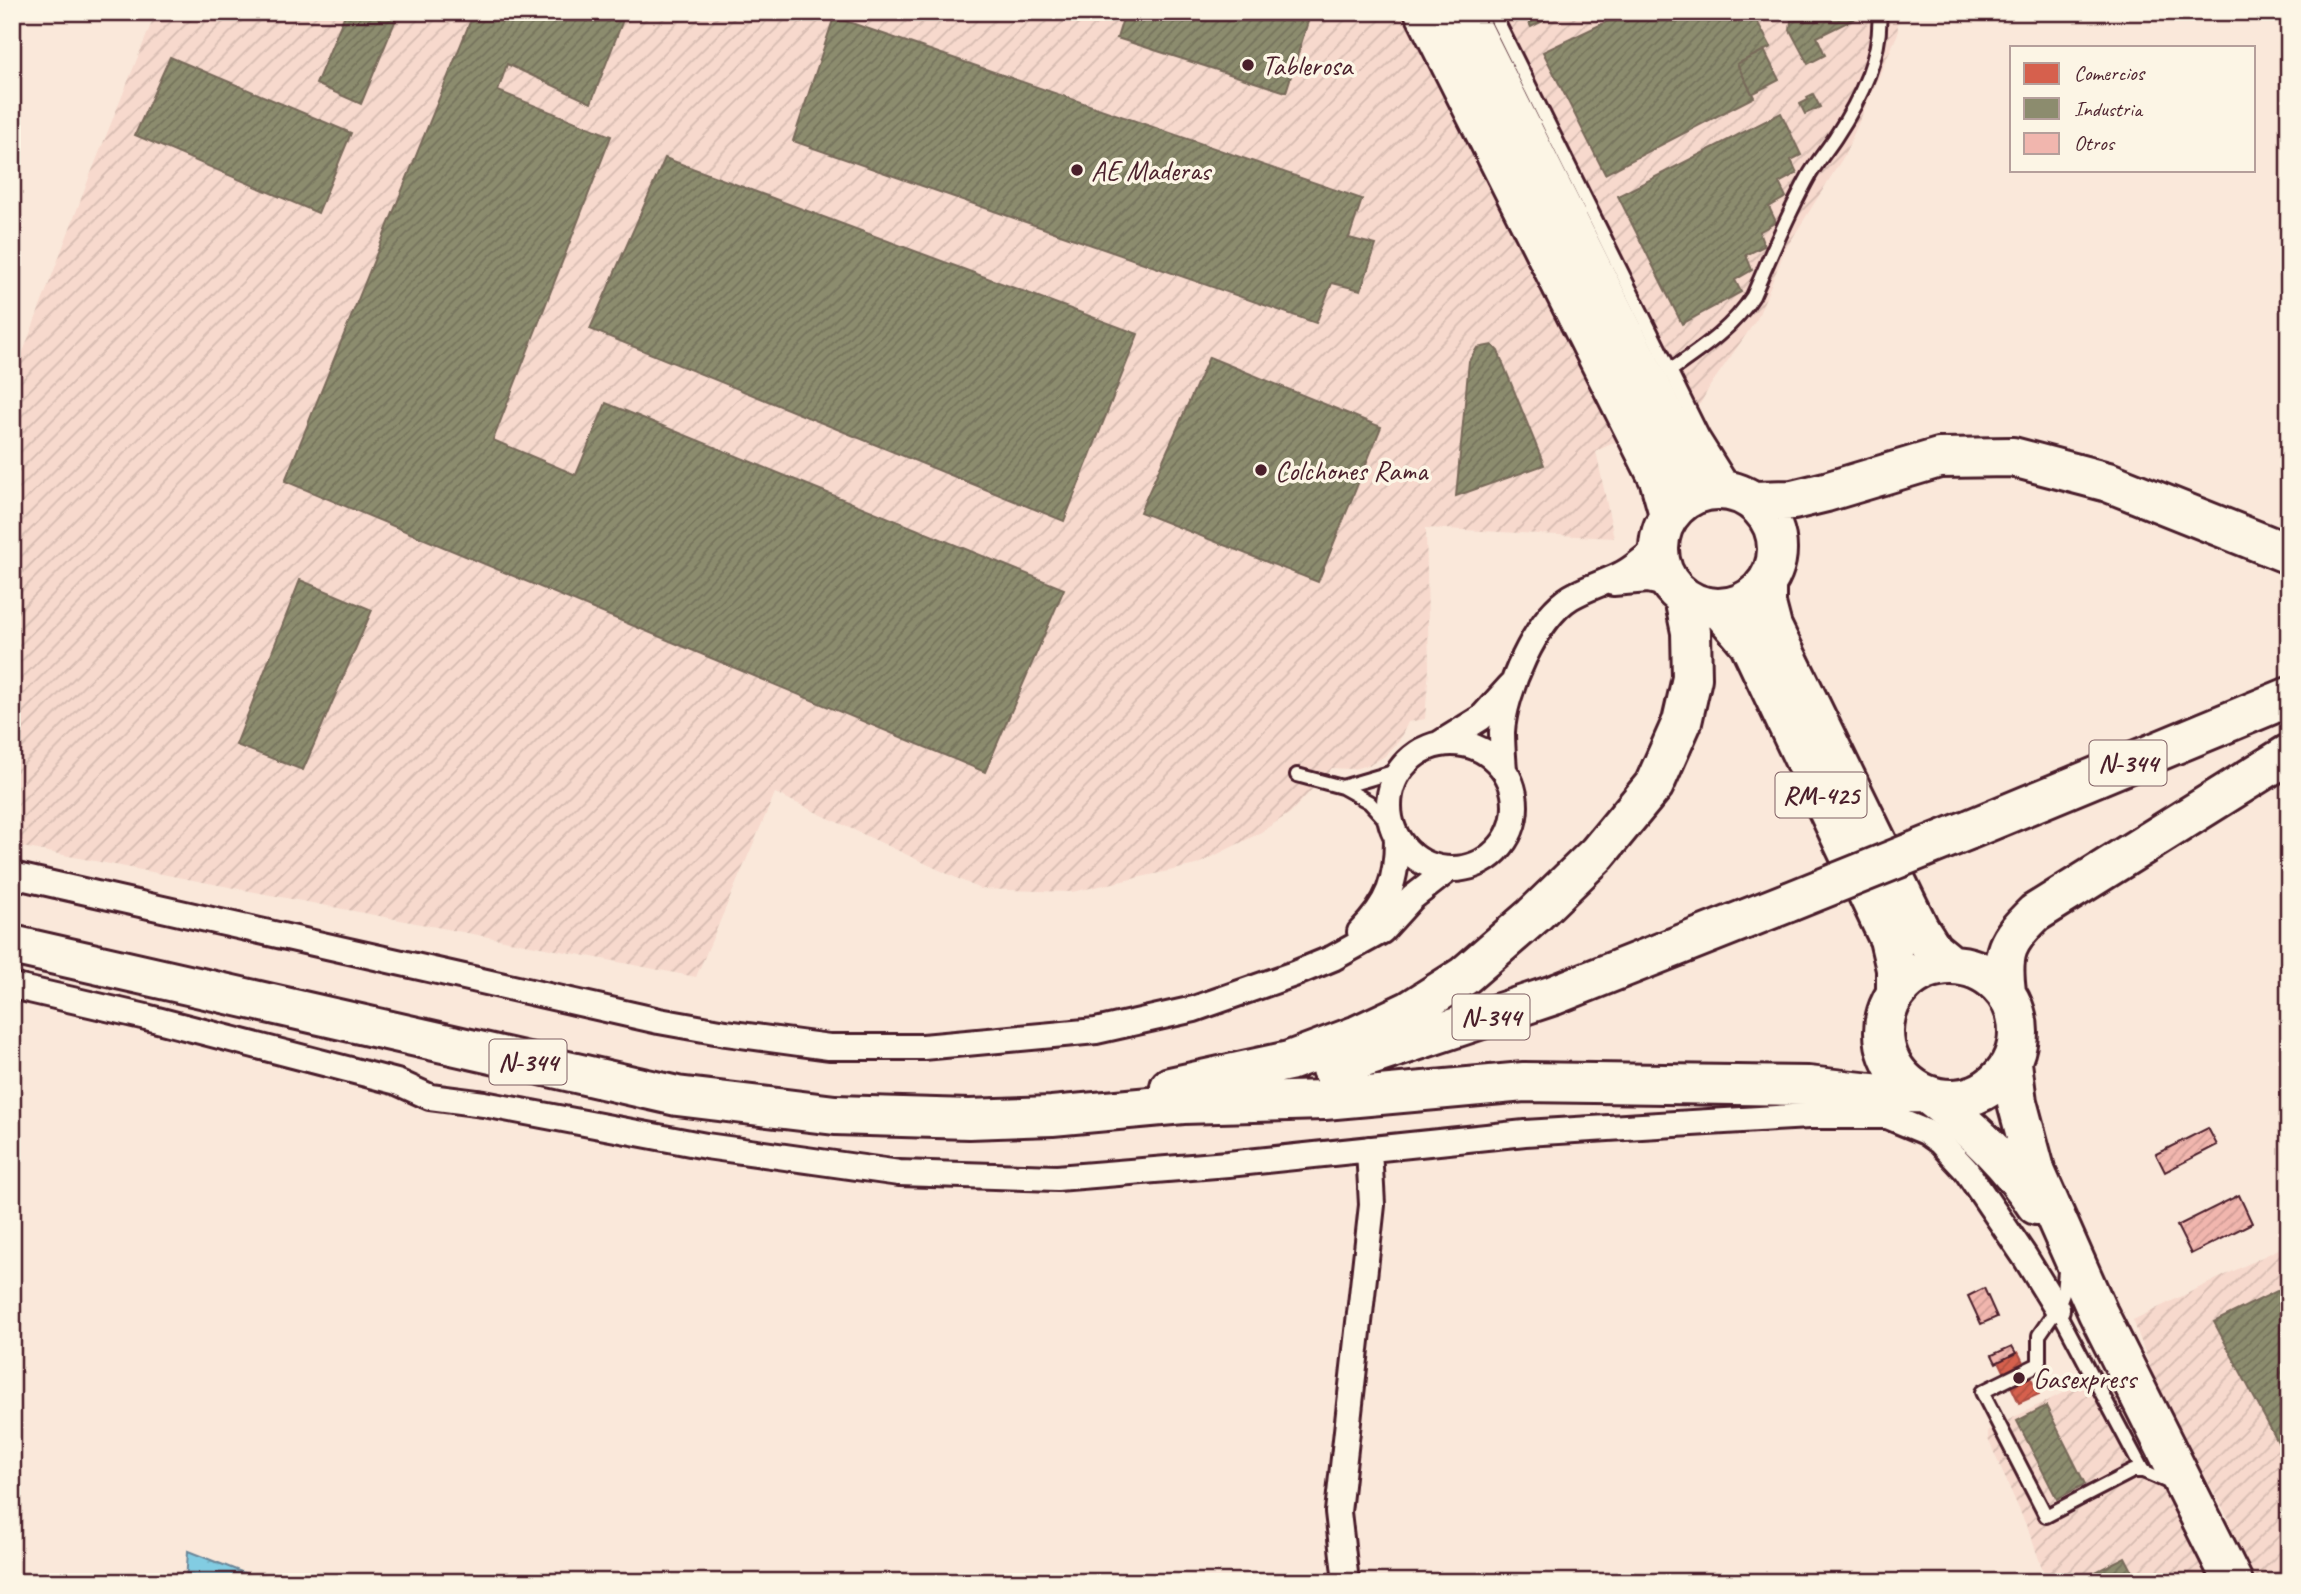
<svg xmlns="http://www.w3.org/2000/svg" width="2301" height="1594" font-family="Caveat,sans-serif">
	<defs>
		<pattern id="industrial-furrows" width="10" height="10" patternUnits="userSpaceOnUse" patternTransform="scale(1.75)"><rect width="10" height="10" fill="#f7d9cd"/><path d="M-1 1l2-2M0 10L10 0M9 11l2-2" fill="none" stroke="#d5bab0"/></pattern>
		<pattern id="water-ripples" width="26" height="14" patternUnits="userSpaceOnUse" patternTransform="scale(1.75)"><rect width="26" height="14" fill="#82cce2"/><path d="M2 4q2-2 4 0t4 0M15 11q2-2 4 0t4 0" fill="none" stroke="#72afc2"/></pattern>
		<pattern id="shops-hatch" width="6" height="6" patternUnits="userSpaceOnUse" patternTransform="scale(1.75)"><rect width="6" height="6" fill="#d6604d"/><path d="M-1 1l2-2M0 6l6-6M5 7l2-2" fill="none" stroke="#b04f40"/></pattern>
		<pattern id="industry-hatch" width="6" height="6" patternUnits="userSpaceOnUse" patternTransform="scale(1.75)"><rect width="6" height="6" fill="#8c8c6e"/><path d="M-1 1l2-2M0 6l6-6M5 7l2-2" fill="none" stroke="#74725b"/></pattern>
		<pattern id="building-hatch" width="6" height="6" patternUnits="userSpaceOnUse" patternTransform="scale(1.75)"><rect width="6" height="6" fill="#f1b6ae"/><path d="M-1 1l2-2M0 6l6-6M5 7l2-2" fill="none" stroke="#d09c96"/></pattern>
	</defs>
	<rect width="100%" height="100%" fill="#fae8da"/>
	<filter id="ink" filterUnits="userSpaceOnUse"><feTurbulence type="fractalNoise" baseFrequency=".0143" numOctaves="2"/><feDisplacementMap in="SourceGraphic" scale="14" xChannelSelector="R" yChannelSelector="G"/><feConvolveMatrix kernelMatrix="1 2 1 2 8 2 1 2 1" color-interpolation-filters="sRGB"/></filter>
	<g filter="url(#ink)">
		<path fill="url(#industrial-furrows)" d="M156,12H1897L1898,33L1844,156L1785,250L1757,319L1710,386L1700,404L1596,451L1614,538L1426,528L1429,668L1425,719L1408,722L1399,741L1385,756L1370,765L1352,769L1332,768L1290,813L1258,834L1196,865L1072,892L980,889L775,793L696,977L12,845V381L89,178Z
			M2289,1244V1582H2047L2030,1534L1988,1439V1430L2111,1369L2199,1538L2229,1519L2164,1404L2133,1320Z"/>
		<path fill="url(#water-ripples)" stroke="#6c8799" stroke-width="2" d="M188,1551L267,1582H186Z"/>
		<path fill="url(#shops-hatch)" stroke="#ac4c43" stroke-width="2" d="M2018,1352L2039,1394L2019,1403L1999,1361Z"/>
		<path fill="url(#industry-hatch)" stroke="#786b5a" stroke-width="2" d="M346,12H399L361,104L316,84Z
			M474,12H626L591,103L507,64L498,91L611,136L493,440L576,475L606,403L1064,589L985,772L285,481Z
			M1125,12H1311L1286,92L1117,38Z
			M1523,12H1561L1531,27Z
			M1627,12H1752L1771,47L1737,64L1754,97L1605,174L1543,52Z
			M1792,12H1861L1862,15L1817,37L1825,55L1808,64L1790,30Z
			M834,17L1362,199L1349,238L1376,245L1361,290L1332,283L1316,323L793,141Z
			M1764,50L1779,80L1752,94L1737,64Z
			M170,57L351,133L318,213L135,135Z
			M1813,94L1820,107L1805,114L1800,104L1808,100L1807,97Z
			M1781,113L1801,155L1791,160L1797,173L1779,183L1786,197L1769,207L1776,222L1759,232L1764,246L1746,255L1752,270L1735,280L1741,292L1682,324L1618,196Z
			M665,158L1138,334L1064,521L590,329Z
			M1492,345L1498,351L1544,465L1456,496L1469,361L1477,348Z
			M1209,357L1381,427L1318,582L1140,512Z
			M300,580L372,610L303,770L236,745Z
			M2289,1285V1463L2214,1322Z
			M2046,1406L2085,1484L2057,1499L2017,1421Z
			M2125,1557L2138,1582H2076Z"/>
		<path fill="url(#building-hatch)" stroke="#4a1f2b" stroke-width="2" d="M2208,1128L2217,1145L2165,1172L2156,1154Z
			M2239,1195L2252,1223L2191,1254L2177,1226Z
			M1984,1288L1997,1317L1981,1324L1968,1296Z
			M2012,1346L2016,1353L1996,1363L1992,1355Z"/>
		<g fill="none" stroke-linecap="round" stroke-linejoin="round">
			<g stroke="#4a1f2b" stroke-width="18">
				<path id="service" d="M1410,12L1647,484L1661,534
					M1493,12L1702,435L1739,494
					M1671,370C1701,349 1733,328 1753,296C1771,255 1788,213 1810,174C1818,161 1827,150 1835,138C1858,103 1883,55 1879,12
					M1297,775L1342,787L1369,802L1392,827
					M1342,787L1400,770
					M2065,1271L2063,1293L2057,1309L2039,1335V1364L1982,1392L2046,1516L2133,1471H2143
					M2057,1309L2143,1471L2173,1484"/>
			</g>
			<g stroke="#4a1f2b" stroke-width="30">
				<path id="minor" d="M1613,583L1648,580L1671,585
					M1389 806a63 63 0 1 1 126 0a63 63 0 1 1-126 0Z
					M1439,744L1481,718L1510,686
					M1504,770C1503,757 1502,745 1502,732C1504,692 1536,618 1571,597C1586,588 1604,583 1620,575C1634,568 1647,556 1659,546
					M12,875L659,1021L726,1033L829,1047H923L1096,1031L1194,1009L1294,974L1333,958L1382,931L1412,898L1448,870
					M1360,932C1389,903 1397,880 1397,839
					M12,986L146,1017L397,1082L430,1097L484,1104L706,1146L899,1173L1057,1178L1228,1164L1525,1133L1809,1116H1887L1926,1132L1940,1142L1966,1170L2025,1257L2057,1309
					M1346,1582L1338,1512L1372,1205L1369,1149"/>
			</g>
			<g stroke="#4a1f2b" stroke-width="44">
				<path id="primary" d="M1432,12L1667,481L1671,496V512
					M1464,12L1682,449L1699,475L1712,490"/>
			</g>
			<g stroke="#4a1f2b" stroke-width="44">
				<path id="trunk" d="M1659 549a59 59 0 1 1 118 0a59 59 0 1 1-118 0Z
					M1753,501L1793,500L1826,492L1939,458L2013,457L2108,482L2289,554
					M1766,584V604L1772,627L1919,928L1933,950L1950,964
					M1719,608L1749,643L1889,939L1896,969V993
					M1968,830L2289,697
					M12,945L677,1096L835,1115L969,1119L1052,1116L1183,1104L1324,1100L1524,1082L1808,1086L1880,1094L1922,1093
					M1884 1032a67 67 0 1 1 134 0a67 67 0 1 1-134 0Z
					M2006,992C2001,952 2006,941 2035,913L2289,754
					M2012,1063L2017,1102L2036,1173L2098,1313L2233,1582
					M1331,1069L1554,995L1789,902
					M1170,1087L1289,1061L1358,1035L1409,1011L1464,976L1533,916L1597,854L1654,785L1682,722L1692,678L1691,632L1684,598
					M1932,1098C1972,1128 2009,1163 2036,1205"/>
			</g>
			<use href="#service" stroke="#fcf5e5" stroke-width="12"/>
			<use href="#minor" stroke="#fcf5e5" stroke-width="24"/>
			<use href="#primary" stroke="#fcf5e5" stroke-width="38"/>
			<use href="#trunk" stroke="#fcf5e5" stroke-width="38"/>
			<g stroke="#4a1f2b" stroke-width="44" stroke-linecap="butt">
				<path id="trunk-bridge" d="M1789,902L1968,830"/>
			</g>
			<use href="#trunk-bridge" stroke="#fcf5e5" stroke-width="38"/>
		</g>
	</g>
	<g fill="#4a1f2b" stroke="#fcf5e5" stroke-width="2.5">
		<circle cx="1248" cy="65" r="7"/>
		<circle cx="1077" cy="170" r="7"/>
		<circle cx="1261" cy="470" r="7"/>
		<circle cx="2019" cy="1378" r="7"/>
	</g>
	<g text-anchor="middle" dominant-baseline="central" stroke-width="7" stroke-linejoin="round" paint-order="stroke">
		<g fill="#fcf5e5" stroke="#7f5f63" stroke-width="2">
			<rect x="2089.5" y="740.5" width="77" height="45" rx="5"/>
			<rect x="1775.5" y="772.5" width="91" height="45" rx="5"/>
			<rect x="1452.5" y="994.5" width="77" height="45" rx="5"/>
			<rect x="489.5" y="1039.5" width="77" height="45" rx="5"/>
		</g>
		<g font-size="26" font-weight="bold" fill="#4a1f2b">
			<text x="2128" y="763">N-344</text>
			<text x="1821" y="795">RM-425</text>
			<text x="1491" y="1017">N-344</text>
			<text x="528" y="1062">N-344</text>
		</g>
		<g font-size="28" fill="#4a1f2b" stroke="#fcf5e5" text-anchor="start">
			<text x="1262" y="65">Tablerosa</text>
			<text x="1091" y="170">AE Maderas</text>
			<text x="1275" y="470">Colchones Rama</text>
			<text x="2033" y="1378">Gasexpress</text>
		</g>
	</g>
	<rect width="2301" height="1594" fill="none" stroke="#fcf5e5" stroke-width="42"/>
	<rect x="21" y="21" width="2259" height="1552" fill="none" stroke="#4a1f2b" stroke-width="2.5" filter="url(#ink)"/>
	<rect x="2010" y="46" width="245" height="126" fill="#fcf5e5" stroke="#b59f9b" stroke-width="2"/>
	<rect x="2024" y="63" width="35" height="21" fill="#d6604d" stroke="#b59f9b" stroke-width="2"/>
	<text x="2074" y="80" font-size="21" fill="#4a1f2b">Comercios</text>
	<rect x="2024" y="98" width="35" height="21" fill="#8c8c6e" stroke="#b59f9b" stroke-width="2"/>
	<text x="2074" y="116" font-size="21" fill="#4a1f2b">Industria</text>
	<rect x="2024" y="133" width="35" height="21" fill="#f1b6ae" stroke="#b59f9b" stroke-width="2"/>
	<text x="2074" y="150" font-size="21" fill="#4a1f2b">Otros</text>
</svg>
